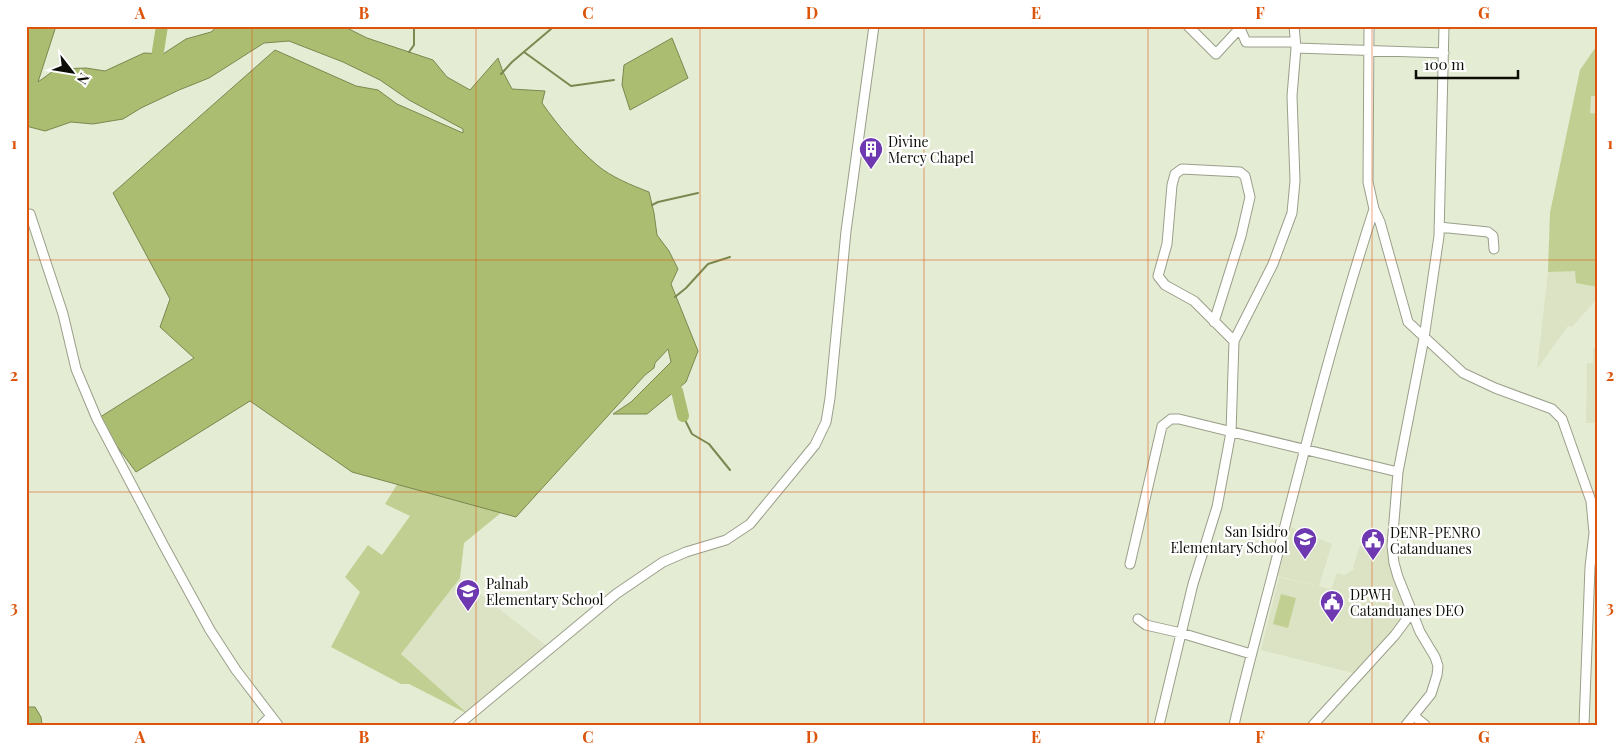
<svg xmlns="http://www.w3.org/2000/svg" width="1624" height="751" font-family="'Playfair Display',serif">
	<rect width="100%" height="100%" fill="#e5ecd4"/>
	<path fill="#dbe3c4" d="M1598,44V298L1572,327L1568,326L1537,369L1548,272L1550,213L1580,70Z
		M1593,348H1598V423H1586L1587,363H1593Z
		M1291,527L1332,544L1319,586L1278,576Z
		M1367,534L1390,540L1407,611L1388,636L1353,673L1261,650L1279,577L1331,589L1337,573L1344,575L1355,569L1353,568L1359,548Z
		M460,578L548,647L468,714L401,654Z"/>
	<path fill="#c1d092" d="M1598,44V96H1591L1590,113L1598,114V287L1576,283L1575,271L1548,272L1550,213L1580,70Z
		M398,483L502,512L464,543L460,578L401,654L468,714L409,684H401L331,647L360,592L345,577L368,545L382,555L410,516L385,504Z
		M1281,594L1296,598L1288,628L1273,624Z"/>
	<path fill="#abbd70" stroke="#7b8850" d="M26,26H56L38,82L56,69L86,68L105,71L144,53L163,54L186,39L211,32L218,26H343L367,38L433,60L447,77L470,90L498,58L503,72L512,89L545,91L542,103C558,126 576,147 597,165C611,177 631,185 649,192L654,213L657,235L669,251L678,269L671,284L698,351L686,382L647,414H613L631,402L671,362L668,349L655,363L654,368L645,375L516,517L352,472L250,401L136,472L97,419L194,358L160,327L170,299L113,193L275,50L356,86L378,90L397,104L463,133V129L409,100L380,80L343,62L289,41L264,43L209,78L179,90L141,108L123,119L93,124L71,122L45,131L26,126Z
		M672,38L688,78L630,110L622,85L624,65Z
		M26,707H35L41,717L42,725H26Z"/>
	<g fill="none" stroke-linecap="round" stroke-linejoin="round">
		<path stroke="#7b8850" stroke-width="2" d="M409,52L414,45V26
			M524,52L571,86L614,80
			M501,74L512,62L551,29L552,26
			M652,205L658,202L698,193
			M675,297L686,288L708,264L730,257
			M683,416L692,434L709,444L730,470"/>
		<path stroke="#abbd70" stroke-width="12" d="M155,70L162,26
			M673,377L671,386L677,391L683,416"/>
		<g stroke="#9a9f8a" stroke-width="11">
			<path id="minor" d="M1188,26L1216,54L1240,28
				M1239,26L1246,42H1295
				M1369,26L1368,182L1374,209L1380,222L1408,322L1463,373L1495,388L1552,409L1562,419L1591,501L1594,533L1590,567L1584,725
				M1296,48L1444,53
				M30,214L63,314L76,369L97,419L164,546L210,630L236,670L278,725
				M1439,227L1488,232L1493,236L1494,249
				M1214,322L1241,236L1250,197L1245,176L1240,172L1182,169L1175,174L1172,185L1167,244L1158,276L1165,285L1194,301L1234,341
				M1130,564L1162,426L1171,419H1179L1398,472
				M1138,619L1146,625L1181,633L1251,654
				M1414,716L1425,725
				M262,725L271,716
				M458,725L616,594L663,562L686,552L726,540L750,524L815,445L826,422L830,398L846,231L874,26
				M1159,725L1193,584L1217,507L1231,432L1234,341L1273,264L1292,213L1295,181L1292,96L1296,48L1294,26
				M1234,725C1248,664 1265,605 1280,545C1309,432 1338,320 1374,209
				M1313,725L1395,635L1412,612
				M1406,725L1431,694L1437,675L1438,666L1435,657L1420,632L1398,577L1394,563L1392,546L1398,472L1424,338L1439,236L1444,26"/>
		</g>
		<use href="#minor" stroke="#fff" stroke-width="9"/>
	</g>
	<path fill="none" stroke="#dd550c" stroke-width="1" stroke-opacity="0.55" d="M252,26V725M476,26V725M700,26V725M924,26V725M1148,26V725M1372,26V725M26,260H1598M26,492H1598"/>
	<defs>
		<g id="building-pin" transform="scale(1.25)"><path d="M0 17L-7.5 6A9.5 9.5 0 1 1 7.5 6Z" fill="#6e39b0" stroke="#fff"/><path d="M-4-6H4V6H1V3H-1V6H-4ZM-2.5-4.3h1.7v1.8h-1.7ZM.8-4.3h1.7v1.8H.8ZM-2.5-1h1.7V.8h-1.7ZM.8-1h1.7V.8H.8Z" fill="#fff"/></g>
		<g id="school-pin" transform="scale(1.25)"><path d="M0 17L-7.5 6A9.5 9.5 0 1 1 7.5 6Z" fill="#6e39b0" stroke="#fff"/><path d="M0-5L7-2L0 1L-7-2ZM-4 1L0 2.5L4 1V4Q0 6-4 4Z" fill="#fff"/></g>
		<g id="civic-pin" transform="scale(1.25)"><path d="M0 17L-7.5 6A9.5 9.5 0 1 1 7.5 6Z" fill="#6e39b0" stroke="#fff"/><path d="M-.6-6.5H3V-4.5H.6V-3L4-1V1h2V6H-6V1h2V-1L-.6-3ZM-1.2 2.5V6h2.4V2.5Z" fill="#fff"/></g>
	</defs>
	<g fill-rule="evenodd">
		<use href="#building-pin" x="871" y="149"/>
		<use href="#school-pin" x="1305" y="539"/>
		<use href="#civic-pin" x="1373" y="540"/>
		<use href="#school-pin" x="468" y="591"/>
		<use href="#civic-pin" x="1332" y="602"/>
	</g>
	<g text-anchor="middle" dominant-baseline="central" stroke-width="4.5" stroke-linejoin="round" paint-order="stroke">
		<g font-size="14" fill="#0c0e06" stroke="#fff" text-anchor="start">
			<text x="888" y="141">Divine<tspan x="888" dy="16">Mercy Chapel</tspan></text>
			<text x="1288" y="531" text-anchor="end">San Isidro<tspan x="1288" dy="16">Elementary School</tspan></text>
			<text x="1390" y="532">DENR-PENRO<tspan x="1390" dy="16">Catanduanes</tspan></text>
			<text x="486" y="583">Palnab<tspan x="486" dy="16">Elementary School</tspan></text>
			<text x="1350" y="594">DPWH<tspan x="1350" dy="16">Catanduanes DEO</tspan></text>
		</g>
	</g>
	<rect width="1624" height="751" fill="none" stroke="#ffffff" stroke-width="55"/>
	<g transform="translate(72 72) rotate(121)" stroke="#ffffff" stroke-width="4" paint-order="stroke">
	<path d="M0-4L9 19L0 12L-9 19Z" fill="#0c0e06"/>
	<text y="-8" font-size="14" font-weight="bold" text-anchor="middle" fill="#0c0e06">N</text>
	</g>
	<path d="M1416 70v8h102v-8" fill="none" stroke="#0c0e06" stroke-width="2.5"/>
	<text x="1424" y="70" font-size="15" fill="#0c0e06" stroke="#ffffff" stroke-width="4" paint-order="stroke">100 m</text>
	<rect x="28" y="28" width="1568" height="696" fill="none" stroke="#dd550c" stroke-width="2"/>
	<g font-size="16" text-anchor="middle" font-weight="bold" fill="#dd550c">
		<text x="140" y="19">A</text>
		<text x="364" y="19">B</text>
		<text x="588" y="19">C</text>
		<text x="812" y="19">D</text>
		<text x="1036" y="19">E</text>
		<text x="1260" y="19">F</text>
		<text x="1484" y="19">G</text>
		<text x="14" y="149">1</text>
		<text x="1610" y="149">1</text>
		<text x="14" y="381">2</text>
		<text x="1610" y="381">2</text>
		<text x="14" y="613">3</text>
		<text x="1610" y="613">3</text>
		<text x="140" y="743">A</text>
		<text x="364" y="743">B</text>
		<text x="588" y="743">C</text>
		<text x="812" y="743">D</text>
		<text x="1036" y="743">E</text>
		<text x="1260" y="743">F</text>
		<text x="1484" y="743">G</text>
	</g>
</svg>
